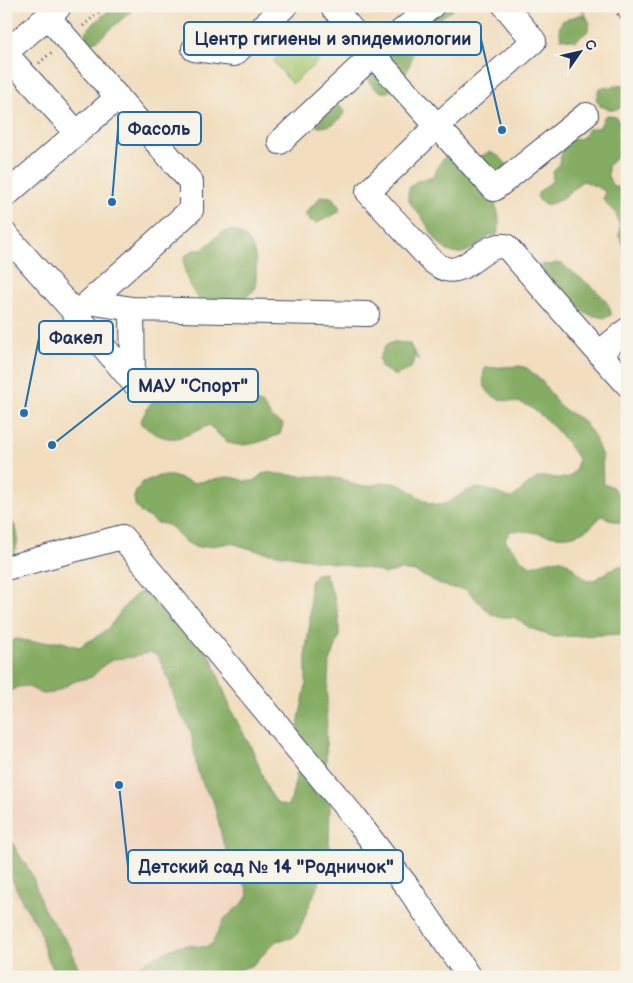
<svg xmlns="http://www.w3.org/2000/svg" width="633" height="983" font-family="'Balsamiq Sans',sans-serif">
	<rect width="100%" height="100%" fill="#f7f3e8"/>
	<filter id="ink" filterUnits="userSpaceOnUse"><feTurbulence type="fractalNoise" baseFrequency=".02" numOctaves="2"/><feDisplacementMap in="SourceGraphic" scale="10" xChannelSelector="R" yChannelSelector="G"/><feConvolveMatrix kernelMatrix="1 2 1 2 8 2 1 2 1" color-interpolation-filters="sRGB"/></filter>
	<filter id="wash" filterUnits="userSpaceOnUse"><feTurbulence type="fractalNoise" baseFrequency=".0096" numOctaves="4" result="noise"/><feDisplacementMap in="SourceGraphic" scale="20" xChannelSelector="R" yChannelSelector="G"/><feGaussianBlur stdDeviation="1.12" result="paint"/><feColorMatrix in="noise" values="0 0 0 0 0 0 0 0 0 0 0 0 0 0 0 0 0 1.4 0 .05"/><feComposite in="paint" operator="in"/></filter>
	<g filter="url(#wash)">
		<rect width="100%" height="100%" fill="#f2debf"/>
		<path fill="#f1d5bd" d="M146,617L301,918L188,977H56L6,881V690Z"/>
		<path fill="#a5c76f" stroke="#607b66" d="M301,37L320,60L292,84L273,61Z"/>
		<path fill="#84ac62" stroke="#506e60" d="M114,6H137L98,40L90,43L84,38L86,31L92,25Z
			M446,6L453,10L412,36C413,44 413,52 411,60C405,83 385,108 367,79L368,71L432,13Z
			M582,9L590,23L587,32L575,41L561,38L559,29L562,21L582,14L587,19Z
			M627,83V106L613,110L600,106L596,99L599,89C608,85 618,88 627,83Z
			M330,104L338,105L345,111C340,122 331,127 318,127L313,121Z
			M607,115L616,117L625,132V137L621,152L608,166V176L612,185L627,192V251L619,236L620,227L616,214L603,200L605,191L584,181L581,182C572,190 545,218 537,196L539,192L552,181L553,172L558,166L565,143L568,141L582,138L588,129L600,127L604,117Z
			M452,151L474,159L490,152L500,157L509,167L489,187C495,204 503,218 497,235H490C482,243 466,256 453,253C439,249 432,233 425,222C419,212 404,203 409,189C413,180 425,179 433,177L441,161Z
			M321,196L331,197L339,204V212L317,223L309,220L305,214C310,207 316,203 321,196Z
			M232,230C260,240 256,263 256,288L242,301L204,304C191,293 181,272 185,256L194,250H202L221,233Z
			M555,263L562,264C574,275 613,297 611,315L604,318L590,315L582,310L574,300L567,297L556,286L540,267L543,264L551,265Z
			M394,342L409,343L419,360L413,353L415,360L411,368L395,376L381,367L379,359L386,345Z
			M520,366L527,368L541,380L560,407L582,420L593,434L602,456L603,484C605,485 609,485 611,486C620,492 626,509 626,518L619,523L602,516C597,520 593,526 587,529C561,546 538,528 510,531L505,540L523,561L531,566C567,556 560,556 587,581C602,581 612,563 627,566V634L554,637L530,628L514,617H498L491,614L465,589L449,588L415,572L400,570L384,574L376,570L258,551L231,543L197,548L184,541L173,528L165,524L157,523L140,512L135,505L134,497L137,489L143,482L159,476H172L193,483L227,477L235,478L245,481H254C262,473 266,471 277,474C298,476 321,476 342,479C349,480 356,487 363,486C376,486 385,480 397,484C411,488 420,501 434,504C447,508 459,493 472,489C486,485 498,496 512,498C520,492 529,482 538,478C553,472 573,491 578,459C566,439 549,420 530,407C515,398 494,405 485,387C482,379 483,375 485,368Z
			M206,389C224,388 225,399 238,404C248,407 250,401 262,403L273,419L283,424L280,434C268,440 243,449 230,443C223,440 215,431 209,425C178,440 168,446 140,423C153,394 159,389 190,397Z
			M6,515C9,519 14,524 16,528C21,542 14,557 6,567Z
			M325,573L335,600L339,619V637L329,665L327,699L326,764L330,803L329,845L331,853L298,933L292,938L276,941L253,965L221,977H125L130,971L152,958L178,946L188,945L204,947L212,944L224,919L244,902L248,895L247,888L233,866L223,842L214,803L204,787L197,769L191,732L177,707L170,683L158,656L150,652L133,657L114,659L104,665L92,677L75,681L53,693L43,694L26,686L18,687L6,693V644L9,642L17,639L33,642H62L79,647C88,641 102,635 109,627C123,611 132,587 157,590L212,659L232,712L254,753L268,790L278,804L287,806L291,800L297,773L299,719L306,685V648L310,623V582L316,574Z
			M6,830L17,851L32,875L43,908L71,948L77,965L86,977H58L46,955L39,928L23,903L6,866Z"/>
	</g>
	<g filter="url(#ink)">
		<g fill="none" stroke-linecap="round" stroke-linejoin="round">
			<g stroke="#3b496d" stroke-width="26">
				<path id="minor" d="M332,6L373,55L432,6
					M505,6L534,41L437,126L368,192L432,261C436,264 441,268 446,269C467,275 484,242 506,246L599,353L627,330
					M194,49L234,54L285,6
					M6,52L58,8
					M6,54L77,133
					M280,142L373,55L494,189L586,115
					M6,195L118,97
					M6,235L76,314L191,210V182L48,17
					M132,309L367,314
					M76,314L133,382L132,309L89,302
					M599,353L627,384
					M6,568L122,537L353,816L409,889L469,977"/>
			</g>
			<path stroke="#3b496d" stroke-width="3" stroke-dasharray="1 4" stroke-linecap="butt" d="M611,6L627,25
				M619,16L627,10
				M83,26L106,6
				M39,63L53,51"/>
			<use href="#minor" stroke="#fff" stroke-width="24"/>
		</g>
	</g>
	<path fill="none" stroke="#1f6fb2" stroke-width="2" d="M502 130L481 39M112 202L118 129M24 413L39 338M52 445L128 385M119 785L128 867"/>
	<g fill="#1f6fb2" stroke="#f7f3e8" stroke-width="2">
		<circle cx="502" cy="130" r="5"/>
		<circle cx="112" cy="202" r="5"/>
		<circle cx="24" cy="413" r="5"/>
		<circle cx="52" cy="445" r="5"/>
		<circle cx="119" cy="785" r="5"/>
	</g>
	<g fill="#f7f3e8" stroke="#1f6fb2" stroke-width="2">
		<rect x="184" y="22" width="297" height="33" rx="5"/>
		<rect x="118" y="112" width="83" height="33" rx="5"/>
		<rect x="39" y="321" width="74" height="33" rx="5"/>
		<rect x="128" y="369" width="130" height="33" rx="5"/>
		<rect x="128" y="850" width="275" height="33" rx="5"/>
	</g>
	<g font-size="18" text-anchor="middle" font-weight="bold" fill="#1b2f5e">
		<text x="333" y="45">Центр гигиены и эпидемиологии</text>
		<text x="159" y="135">Фасоль</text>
		<text x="76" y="344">Факел</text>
		<text x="193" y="392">МАУ "Спорт"</text>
		<text x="266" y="873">Детский сад № 14 "Родничок"</text>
	</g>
	<rect width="633" height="983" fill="none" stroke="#f7f3e8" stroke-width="25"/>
	<g transform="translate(580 52) rotate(56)" stroke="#f7f3e8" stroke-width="4" paint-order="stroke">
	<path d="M0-4L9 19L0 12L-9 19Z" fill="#1b2f5e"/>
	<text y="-8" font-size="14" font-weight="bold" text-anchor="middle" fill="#1b2f5e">С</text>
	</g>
</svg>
